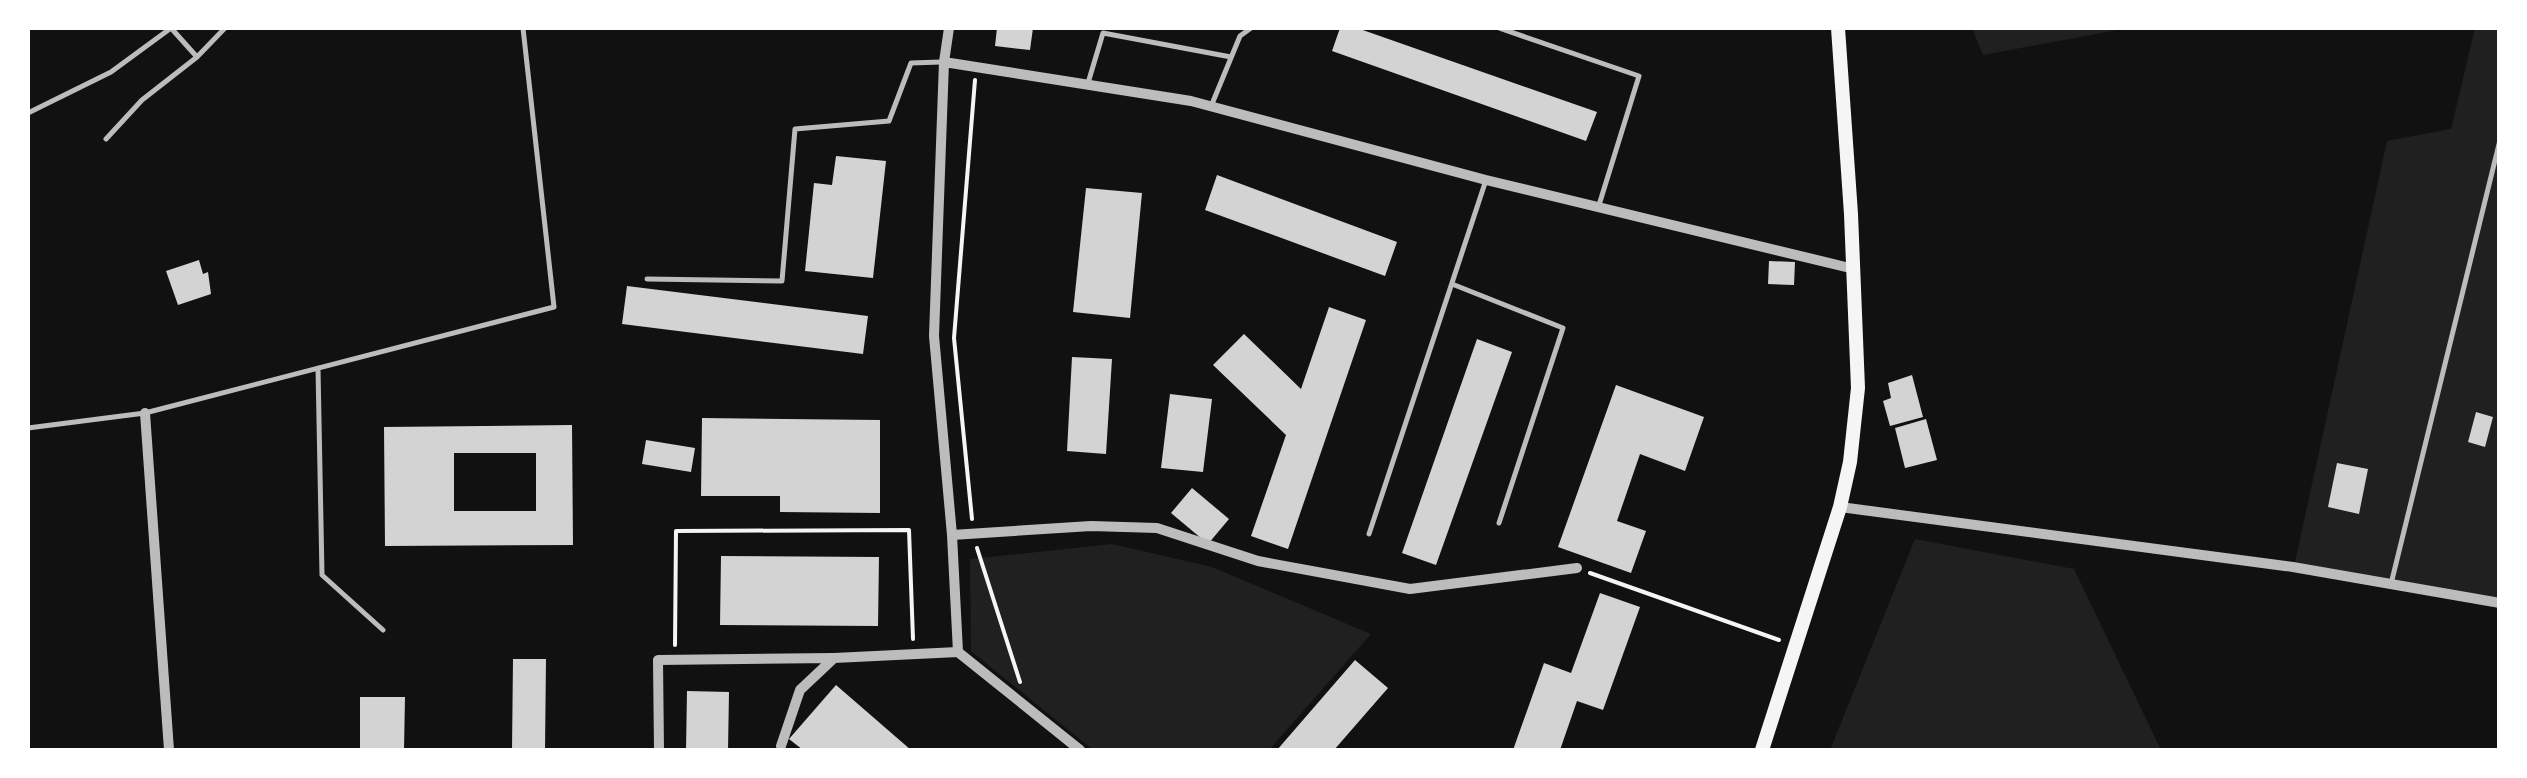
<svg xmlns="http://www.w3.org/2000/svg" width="2527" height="778" font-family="'Nunito Sans',sans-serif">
	<rect width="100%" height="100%" fill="#111"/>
	<path fill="#202020" d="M1972,28H2128L1983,55Z
		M2475,28H2499V599L2295,562L2387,141L2451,129Z
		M1915,539L2074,569L2161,750H1830Z
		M1112,544L1212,567L1371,634L1269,750H1093L971,651L970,559Z"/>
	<path fill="#d3d3d3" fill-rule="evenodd" d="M997,28H1033L1030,50L995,46Z
		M1340,28H1357L1597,112L1586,141L1332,51Z
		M836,156L886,161L873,278L805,271L814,183L832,185Z
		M1217,175L1397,242L1385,276L1205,210Z
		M1086,188L1142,193L1130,318L1073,312Z
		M199,260L203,274L208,272L211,294L178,305L166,271Z
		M1769,261L1795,262L1794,285L1768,284Z
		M627,286L868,316L863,354L622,324Z
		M1329,307L1366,320L1288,549L1251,536L1286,435L1213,365L1244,334L1301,389Z
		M1477,339L1512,352L1436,565L1402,553Z
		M1072,357L1112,359L1106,454L1067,451Z
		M1912,375L1923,417L1890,426L1883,401L1891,398L1888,383Z
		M1616,385L1704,417L1685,471L1640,454L1617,521L1646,531L1631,573L1558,547Z
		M1170,394L1212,399L1203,472L1161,468Z
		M2476,412L2493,417L2485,447L2468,442Z
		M702,418L880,420V513L780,512V496H701Z
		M1926,419L1937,460L1905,468L1895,428Z
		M572,425L573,545L385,546L384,427ZM454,453H536V511H454Z
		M646,440L695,448L691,472L642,464Z
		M2337,463L2368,469L2359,514L2328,507Z
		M1192,488L1229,519L1208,544L1171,513Z
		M721,556L879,557L878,626L720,625Z
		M1600,593L1640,607L1603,710L1577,701L1560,750H1513L1544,663L1571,673Z
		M513,659H546L545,750H512Z
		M1355,660L1388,688L1334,750H1277Z
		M836,685L911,750H803L789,739Z
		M687,691L729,692L728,750H686Z
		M360,697H405L404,750H360Z"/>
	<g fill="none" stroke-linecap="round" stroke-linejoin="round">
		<path stroke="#f5f5f5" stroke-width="4" d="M972,519L954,338L975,80
			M977,548L1020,682
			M1590,573L1779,640
			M675,645L676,531L909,530L913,639"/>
		<path stroke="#bcbcbc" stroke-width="5" d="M171,28L197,57
			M1499,28L1639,76L1599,205
			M1088,83L1103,33L1231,57
			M1212,104L1240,36L1251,28
			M28,113L111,72L171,28
			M106,139L142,100L197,57L225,28
			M647,279L782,281L795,129L889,121L911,63L941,62
			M1452,284L1563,328L1499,523
			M318,368L322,575L383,630
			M28,428L145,413L554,307L523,28
			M1369,534L1485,183
			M2391,584L2500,140"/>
		<path stroke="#bcbcbc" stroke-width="10" d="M949,28L944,62L934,336L952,535
			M944,62L1191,101L1486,180L1854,269
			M145,413L169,750
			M1840,507L2293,567L2500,603
			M958,652L952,535L1091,526L1157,528L1258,561L1410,589L1577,568
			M781,746L800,690L834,658L958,652L1080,750
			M659,750L658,660L833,658"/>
		<path stroke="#f5f5f5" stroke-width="14" d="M1762,750L1840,507L1850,462L1858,388L1851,214L1838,28"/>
	</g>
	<rect width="2527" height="778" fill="none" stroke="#ffffff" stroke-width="60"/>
</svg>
